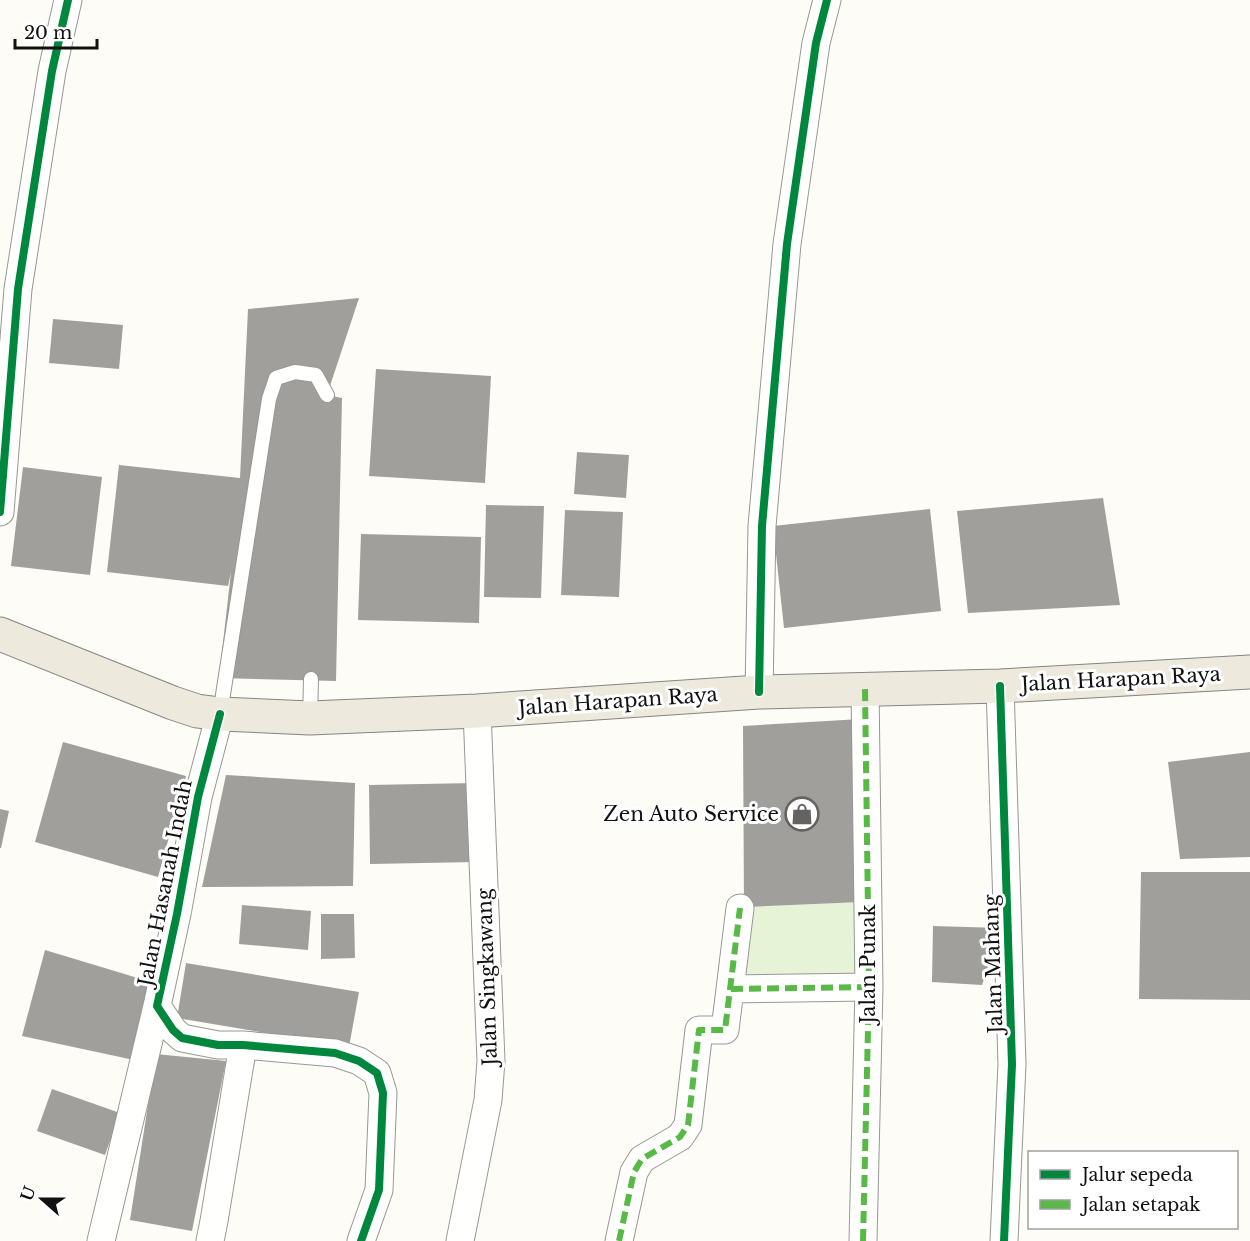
<svg xmlns="http://www.w3.org/2000/svg" width="1250" height="1241" font-family="'Libre Baskerville',serif">
	<rect width="100%" height="100%" fill="#fdfcf7"/>
	<path fill="#e7f3d7" d="M861,902V977L742,978L744,907Z"/>
	<path fill="#a19f9c" d="M359,298L327,395L342,398L336,681L219,678L231,572L228,586L107,572L119,465L240,478L248,309Z
		M53,319L123,325L119,369L49,363Z
		M376,369L491,376L485,483L369,476Z
		M577,452L629,455L626,498L574,494Z
		M23,467L102,477L90,575L11,566Z
		M1103,498L1120,605L968,613L957,511Z
		M486,505L544,506L541,598L484,597Z
		M930,509L941,611L784,628L773,526Z
		M565,510L623,512L619,597L561,595Z
		M361,534L481,537L479,623L358,620Z
		M861,719V902L744,907L743,726Z
		M63,742L186,776L158,877L35,842Z
		M1250,752V857L1180,859L1168,762Z
		M226,775L355,783L353,886L202,887Z
		M475,783L476,862L370,864L369,785Z
		M0,809L9,811L1,848H0Z
		M1141,872H1250V1000L1139,999Z
		M242,905L311,911L308,950L239,944Z
		M321,914H354L355,958L321,959Z
		M933,926L1001,928L982,985L932,982Z
		M45,950L151,982L134,1060L22,1036Z
		M186,963L359,992L349,1047L177,1018Z
		M156,1054L226,1061L192,1231L130,1220Z
		M52,1089L120,1113L105,1155L37,1131Z"/>
	<g fill="none" stroke-linecap="round" stroke-linejoin="round">
		<g stroke="#979795" stroke-width="16">
			<path id="lane" d="M220,714L269,399L276,378L295,372L316,375L327,395
				M310,718L311,679"/>
		</g>
		<g stroke="#979795" stroke-width="29">
			<path id="street" d="M0,512L18,289L52,71L68,0
				M1000,686L1012,1064L1004,1241
				M759,692L762,526L787,244L816,43L827,0
				M220,714L198,797L177,914L157,1006L173,1030L182,1038L218,1045H243L335,1053L359,1061L377,1073L383,1093L379,1190L361,1241
				M731,989L869,987
				M101,1241L157,1006
				M210,1241L214,1221L243,1045
				M460,1241L488,1100L491,1061L477,711
				M619,1241L634,1172L642,1159L680,1137L688,1125L699,1030H725L740,908
				M863,1241L869,987L865,688"/>
		</g>
		<g stroke="#858482" stroke-width="35">
			<path id="primary" d="M0,634L173,703L197,711L220,714L310,718L477,711L759,692L1000,686L1250,672"/>
		</g>
		<use href="#lane" stroke="#fffffe" stroke-width="14"/>
		<use href="#street" stroke="#fffffe" stroke-width="27"/>
		<use href="#primary" stroke="#ede9dc" stroke-width="33"/>
		<path stroke="#58b947" stroke-width="6" stroke-dasharray="12 6" stroke-linecap="butt" d="M731,989L869,987
			M619,1241L634,1172L642,1159L680,1137L688,1125L699,1030H725L740,908
			M863,1241L869,987L865,688"/>
		<g stroke="#fff" stroke-width="11">
			<path id="cycleway" d="M0,512L18,289L52,71L68,0
				M1000,686L1012,1064L1004,1241
				M759,692L762,526L787,244L816,43L827,0
				M220,714L198,797L177,914L157,1006L173,1030L182,1038L218,1045H243L335,1053L359,1061L377,1073L383,1093L379,1190L361,1241"/>
		</g>
		<use href="#cycleway" stroke="#00873e" stroke-width="8"/>
	</g>
	<defs>
		<g id="shop-ring" transform="scale(1.725)"><circle r="9.5" fill="#fff" stroke="#646362" stroke-width="1.5"/><path d="M-5-2.5h2.3a2.7 3.5 0 0 1 5.4 0H5L5.5 6h-11ZM-1.5-2.5h3a1.5 2.3 0 0 0-3 0Z" fill="#646362"/></g>
	</defs>
	<g fill-rule="evenodd">
		<use href="#shop-ring" x="802" y="814"/>
	</g>
	<g text-anchor="middle" dominant-baseline="central" stroke-width="6" stroke-linejoin="round" paint-order="stroke">
		<g font-size="20" fill="#111" stroke="#fff">
			<text transform="translate(1121 679) rotate(-3)">Jalan Harapan Raya</text>
			<text transform="translate(618 701) rotate(-4)">Jalan Harapan Raya</text>
			<text transform="translate(165 883) rotate(-79)">Jalan Hasanah Indah</text>
			<text transform="translate(868 964) rotate(-90)">Jalan Punak</text>
			<text transform="translate(993 964) rotate(-92)">Jalan Mahang</text>
			<text transform="translate(487 977) rotate(-92)">Jalan Singkawang</text>
		</g>
		<g font-size="20" fill="#111" stroke="#fff" text-anchor="end">
			<text x="779" y="814">Zen Auto Service</text>
		</g>
	</g>
	<rect x="1028" y="1151" width="210" height="78" fill="#ffffff" stroke="#a0a0a0" stroke-width="1.5"/>
	<rect x="1040" y="1170" width="30" height="9" fill="#00873e" stroke="#a0a0a0" stroke-width="1.5"/>
	<text x="1082" y="1181" font-size="18" fill="#111111">Jalur sepeda</text>
	<rect x="1040" y="1200" width="30" height="9" fill="#58b947" stroke="#a0a0a0" stroke-width="1.5"/>
	<text x="1082" y="1211" font-size="18" fill="#111111">Jalan setapak</text>
	<g transform="translate(42 1199) rotate(291)" stroke="#ffffff" stroke-width="4.5" paint-order="stroke">
	<path d="M0-4.5L10 22L0 15L-10 22Z" fill="#111111"/>
	<text y="-9" font-size="16" font-weight="bold" text-anchor="middle" fill="#111111">U</text>
	</g>
	<path d="M15 39v9h82v-9" fill="none" stroke="#111111" stroke-width="3"/>
	<text x="24" y="39" font-size="18" fill="#111111" stroke="#ffffff" stroke-width="4.5" paint-order="stroke">20 m</text>
</svg>
